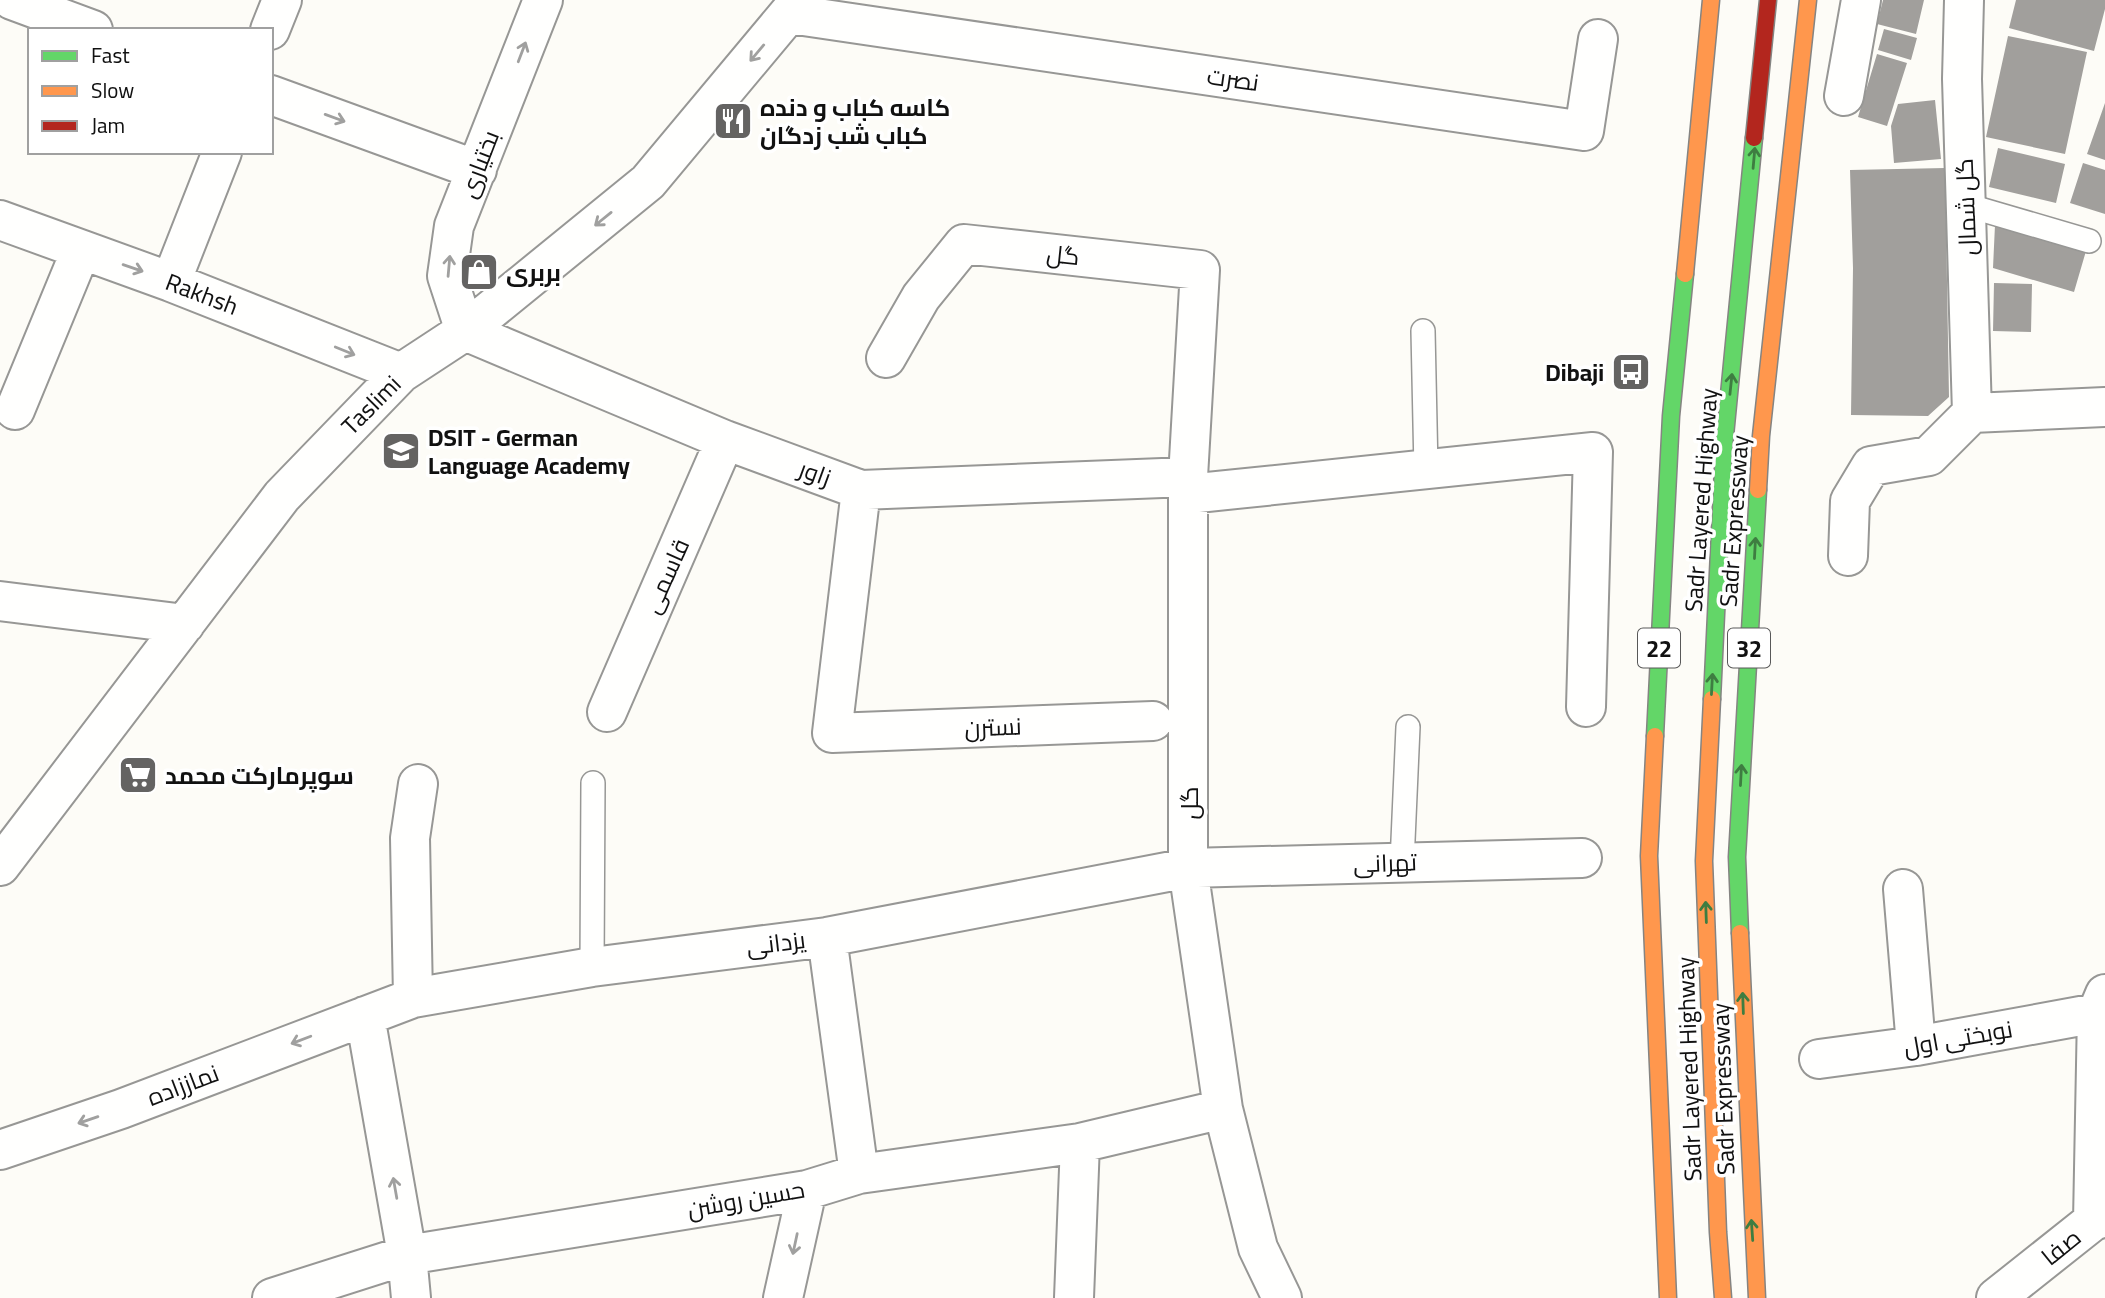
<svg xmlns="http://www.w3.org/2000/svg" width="2105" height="1298" font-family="Georgia,Cairo,serif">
	<rect width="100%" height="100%" fill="#fdfcf7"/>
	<path fill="#a19f9c" d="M1883,0H1924L1916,34L1877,24Z
		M2016,0H2105V9L2094,51L2009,28Z
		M1884,29L1917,38L1911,60L1878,50Z
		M2008,36L2087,52L2065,154L1986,137Z
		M1877,54L1907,63L1887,126L1858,117Z
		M1935,100L1941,159L1894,163L1891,126L1898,104Z
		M2105,103V160L2087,154Z
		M1998,148L2065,164L2056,203L1989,187Z
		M2083,163L2105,170V214L2070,203Z
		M1945,168L1949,397L1928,416L1851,415L1853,268L1850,170Z
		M1995,225L2086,251L2074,292L1993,268Z
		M1994,283L2032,284L2031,332L1993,331Z"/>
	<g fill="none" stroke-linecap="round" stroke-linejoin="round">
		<g stroke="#979795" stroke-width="26">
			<path id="lane" d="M1966,205L2089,241
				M1423,331L1426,470
				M1402,863L1408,727
				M592,967L593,783"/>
		</g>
		<g stroke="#979795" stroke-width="42">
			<path id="street" d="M12,0L93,30
				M1964,0L1962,79L1972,413
				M790,14L1584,131L1598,39
				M270,30L282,0
				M271,95L477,170
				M1844,96L1861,0
				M0,220L171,282L401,373
				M171,282L222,152
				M465,331L725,440L861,490L1188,477
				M465,331L447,276L454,226L543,0
				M886,358L921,297L964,244L1200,270L1188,477V868L1223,1109L1258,1248L1282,1298
				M15,410L81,250
				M1972,413L2105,407
				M861,490L832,733L1153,721
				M1188,494L1593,452L1586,707
				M1848,556L1850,501L1871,466L1929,456L1972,413
				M0,601L185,624
				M607,712L725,440
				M0,866L282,496L401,373L465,331L648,182L800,0
				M1903,889L1916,1046
				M827,937L859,1174
				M413,998L410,838L418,784
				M365,1016L407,1255L411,1298
				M1819,1059L1916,1046L2097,1013
				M0,1150L121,1109L413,998L592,967L827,937L1188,868L1582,858
				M2093,1221L2097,1013L2105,994
				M272,1298L407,1255L807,1190L859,1174L1080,1143L1223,1109
				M783,1298L807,1190
				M1074,1298L1080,1143
				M1996,1298L2093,1221L2105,1217"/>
		</g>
		<g stroke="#858482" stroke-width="19">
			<path id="fast" d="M1712,699L1724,446L1754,138
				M1655,736L1671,416L1685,274
				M1740,933L1737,857L1758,490"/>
		</g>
		<g stroke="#858482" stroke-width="19">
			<path id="slow" d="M1685,274L1711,0
				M1758,490L1761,436L1808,0
				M1712,699L1704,861L1718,1232L1723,1298
				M1655,736L1649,856L1668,1298
				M1740,933L1757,1298"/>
		</g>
		<g stroke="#858482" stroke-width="19">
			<path id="jam" d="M1754,138L1768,0"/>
		</g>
		<use href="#lane" stroke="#fffffe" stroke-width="23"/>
		<use href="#street" stroke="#fffffe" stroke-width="38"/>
		<use href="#fast" stroke="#63d668" stroke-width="16"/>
		<use href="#slow" stroke="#ff974d" stroke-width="16"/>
		<use href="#jam" stroke="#b3261e" stroke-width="16"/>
	</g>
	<defs><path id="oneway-shaft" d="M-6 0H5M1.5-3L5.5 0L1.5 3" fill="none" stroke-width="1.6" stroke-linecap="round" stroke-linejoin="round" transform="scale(1.75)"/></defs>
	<g stroke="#a0a09f">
		<use href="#oneway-shaft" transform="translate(522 52) rotate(-69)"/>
		<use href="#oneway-shaft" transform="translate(757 53) rotate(130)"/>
		<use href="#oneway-shaft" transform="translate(335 118) rotate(20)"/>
		<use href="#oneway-shaft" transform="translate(603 219) rotate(141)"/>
		<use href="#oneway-shaft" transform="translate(449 266) rotate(-85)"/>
		<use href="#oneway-shaft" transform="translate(133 268) rotate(19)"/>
		<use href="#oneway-shaft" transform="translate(345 351) rotate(22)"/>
		<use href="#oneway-shaft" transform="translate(301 1040) rotate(159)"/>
		<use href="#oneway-shaft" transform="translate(88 1120) rotate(161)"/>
		<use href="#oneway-shaft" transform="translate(395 1188) rotate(-100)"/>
		<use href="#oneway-shaft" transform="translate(795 1244) rotate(102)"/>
	</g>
	<g stroke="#3e7d41">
		<use href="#oneway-shaft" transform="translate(1754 158) rotate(-85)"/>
		<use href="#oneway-shaft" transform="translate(1731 384) rotate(-84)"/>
		<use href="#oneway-shaft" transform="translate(1755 548) rotate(-87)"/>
		<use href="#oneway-shaft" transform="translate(1712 684) rotate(-87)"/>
		<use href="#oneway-shaft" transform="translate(1741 775) rotate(-87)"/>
		<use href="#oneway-shaft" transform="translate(1706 912) rotate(-92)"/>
		<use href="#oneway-shaft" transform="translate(1743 1003) rotate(-92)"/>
		<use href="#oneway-shaft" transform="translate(1752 1230) rotate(-94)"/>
	</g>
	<defs>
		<g id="restaurant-square" transform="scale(2.0125)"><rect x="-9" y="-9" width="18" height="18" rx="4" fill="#646362" stroke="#fff"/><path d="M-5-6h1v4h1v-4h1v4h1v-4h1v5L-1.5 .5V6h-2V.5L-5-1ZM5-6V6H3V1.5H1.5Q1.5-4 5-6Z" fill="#fff"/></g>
		<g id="shop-square" transform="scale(2.0125)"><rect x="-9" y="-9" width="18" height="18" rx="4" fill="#646362" stroke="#fff"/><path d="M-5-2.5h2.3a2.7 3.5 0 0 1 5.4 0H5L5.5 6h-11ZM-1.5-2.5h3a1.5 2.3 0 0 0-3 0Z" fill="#fff"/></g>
		<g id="bus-square" transform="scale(2.0125)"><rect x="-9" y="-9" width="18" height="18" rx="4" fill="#646362" stroke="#fff"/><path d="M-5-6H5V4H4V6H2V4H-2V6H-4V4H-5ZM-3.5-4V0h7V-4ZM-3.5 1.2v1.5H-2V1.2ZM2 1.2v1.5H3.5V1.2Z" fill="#fff"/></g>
		<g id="school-square" transform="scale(2.0125)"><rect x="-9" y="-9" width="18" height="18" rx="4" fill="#646362" stroke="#fff"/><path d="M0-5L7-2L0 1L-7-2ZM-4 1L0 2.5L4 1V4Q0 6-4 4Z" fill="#fff"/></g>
		<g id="supermarket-square" transform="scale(2.0125)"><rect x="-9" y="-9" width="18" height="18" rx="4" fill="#646362" stroke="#fff"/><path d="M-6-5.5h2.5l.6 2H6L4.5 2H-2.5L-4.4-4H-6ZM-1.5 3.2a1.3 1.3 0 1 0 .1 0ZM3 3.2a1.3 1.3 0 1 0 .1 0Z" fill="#fff"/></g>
	</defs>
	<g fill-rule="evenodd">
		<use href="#restaurant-square" x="733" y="121"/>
		<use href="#shop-square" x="479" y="272"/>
		<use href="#bus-square" x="1631" y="372"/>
		<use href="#school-square" x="401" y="451"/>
		<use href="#supermarket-square" x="138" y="775"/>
	</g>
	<g text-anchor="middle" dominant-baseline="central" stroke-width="7" stroke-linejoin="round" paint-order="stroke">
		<g fill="#fff" stroke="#585858" stroke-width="2">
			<rect x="1638" y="628.5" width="42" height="39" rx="5"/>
			<rect x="1728" y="628.5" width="42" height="39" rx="5"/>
		</g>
		<g font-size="23" font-weight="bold" fill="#111">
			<text x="1659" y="648">22</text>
			<text x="1749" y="648">32</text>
		</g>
		<g font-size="24" fill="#111" stroke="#fff">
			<text transform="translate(1233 79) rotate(8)">نصرت</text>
			<text transform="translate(479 164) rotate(-69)">بختیاری</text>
			<text transform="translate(1966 207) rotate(-92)">گل شمال</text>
			<text transform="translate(1063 255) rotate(6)">گل</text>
			<text transform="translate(202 294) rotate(21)">Rakhsh</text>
			<text transform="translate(371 405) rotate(-45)">Taslimi</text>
			<text transform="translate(815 473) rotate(20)">زاور</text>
			<text transform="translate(1701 500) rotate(-86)">Sadr Layered Highway</text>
			<text transform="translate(1734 521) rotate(-86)">Sadr Expressway</text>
			<text transform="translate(666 576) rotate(-66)">قاسمی</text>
			<text transform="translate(993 727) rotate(-2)">نسترن</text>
			<text transform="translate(1189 803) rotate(-90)">گل</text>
			<text transform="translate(1385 863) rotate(-2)">تهرانی</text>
			<text transform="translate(776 943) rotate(-7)">یزدانی</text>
			<text transform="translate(1958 1038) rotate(-10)">نوبختی اول</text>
			<text transform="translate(1689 1069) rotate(-92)">Sadr Layered Highway</text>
			<text transform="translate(183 1085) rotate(-21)">نماززاده</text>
			<text transform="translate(1723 1089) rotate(-92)">Sadr Expressway</text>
			<text transform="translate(746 1199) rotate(-10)">حسین روشن</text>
			<text transform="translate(2061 1247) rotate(-39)">صفا</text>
		</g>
		<g font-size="24" font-weight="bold" fill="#111" stroke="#fff" text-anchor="start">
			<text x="760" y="107">کاسه کباب و دنده<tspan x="760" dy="28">کباب شب زدگان</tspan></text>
			<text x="506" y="272">بربری</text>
			<text x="1604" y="372" text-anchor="end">Dibaji</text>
			<text x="428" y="437">DSIT - German<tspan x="428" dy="28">Language Academy</tspan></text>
			<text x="165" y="775">سوپرمارکت محمد</text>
		</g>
	</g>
	<rect x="28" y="28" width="245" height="126" fill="#ffffff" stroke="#a0a0a0" stroke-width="2"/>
	<rect x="42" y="51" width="35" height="10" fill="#63d668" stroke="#a0a0a0" stroke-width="2"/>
	<text x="91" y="63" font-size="21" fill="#111111">Fast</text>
	<rect x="42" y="86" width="35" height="10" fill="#ff974d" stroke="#a0a0a0" stroke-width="2"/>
	<text x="91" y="98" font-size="21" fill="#111111">Slow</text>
	<rect x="42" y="121" width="35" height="10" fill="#b3261e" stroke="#a0a0a0" stroke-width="2"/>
	<text x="91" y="133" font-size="21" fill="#111111">Jam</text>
</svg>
